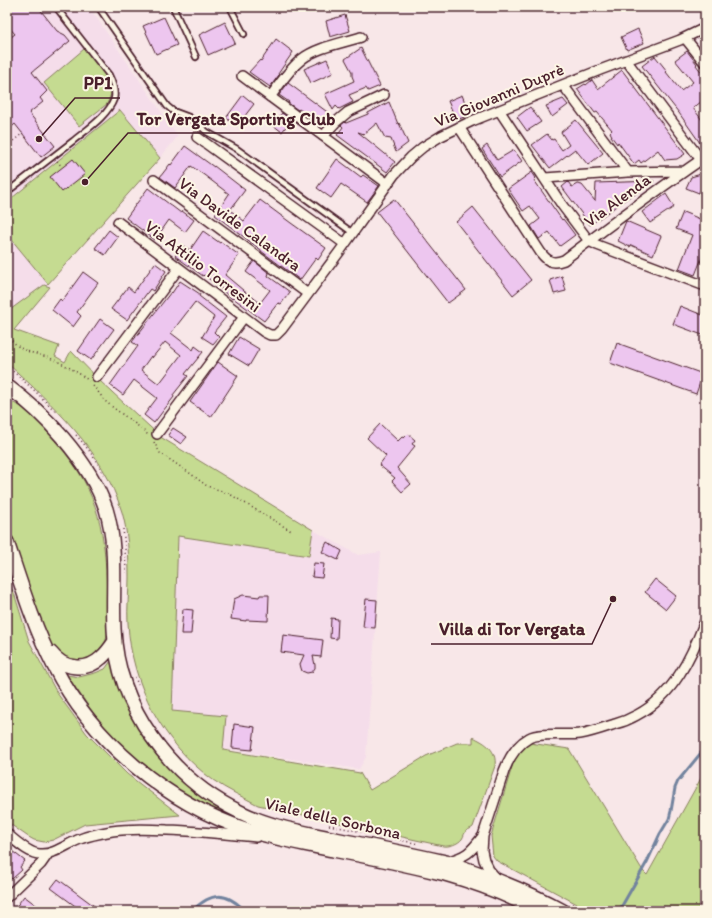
<svg xmlns="http://www.w3.org/2000/svg" width="712" height="918" font-family="Itim,sans-serif">
	<rect width="100%" height="100%" fill="#f8e7e8"/>
	<filter id="ink" filterUnits="userSpaceOnUse"><feTurbulence type="fractalNoise" baseFrequency=".025" numOctaves="2"/><feDisplacementMap in="SourceGraphic" scale="8" xChannelSelector="R" yChannelSelector="G"/><feConvolveMatrix kernelMatrix="1 2 1 2 8 2 1 2 1" color-interpolation-filters="sRGB"/></filter>
	<g filter="url(#ink)">
		<path fill="#f5ddea" d="M7,7H89L178,136L160,158L120,110L7,202Z
			M7,234L50,287L14,330L7,342Z
			M313,530L358,555L381,552L366,757L359,769L223,749L172,711L178,536L309,556Z"/>
		<path fill="#c5db91" stroke="#887d5e" d="M84,49L109,79L112,88L111,94L107,104L79,126L44,83Z
			M120,110L160,158L48,284L7,234V202Z
			M44,285L50,287L14,330L59,346L55,356L65,362L71,351L100,381L162,438L313,530L309,556L178,536L172,711L226,716L223,750L360,773L370,790L426,756L457,743H473V737C486,743 497,750 495,766L473,827C472,828 468,830 467,830C464,833 464,836 462,839C458,844 449,847 443,846L258,805C243,797 227,790 213,780C163,744 131,684 128,623C127,608 129,593 129,578C129,557 128,532 122,512C103,450 53,405 7,363V312Z
			M7,401C26,405 37,421 49,434C64,451 79,469 88,489C110,535 106,587 107,636C102,659 77,670 59,654C54,650 51,644 48,639L27,587L7,528Z
			M7,581L14,593L29,641L57,693L87,734L127,774L180,815L85,824L53,840L44,842L34,840L27,836L7,822Z
			M111,661L127,709L151,749L180,778L194,790L213,804L241,820C190,802 145,771 108,731C93,714 80,694 67,675L79,677L95,673L105,669Z
			M530,743L569,749L643,871L647,875L705,771V911H590L497,861L493,856L491,836L515,757Z"/>
		<g fill="none" stroke-linecap="round" stroke-linejoin="round">
			<path stroke="#72839e" stroke-width="3" d="M192,911C211,892 226,891 245,911
				M619,911L647,862L660,834L669,819L671,811L675,788L678,781L705,748"/>
		</g>
		<path fill="#edc6ef" stroke="#4a1f2b" fill-rule="evenodd" d="M10,7H38L57,31L65,35L70,41L32,72L47,91L40,98L43,102L29,113L55,146L41,157L15,124L7,131V40L15,34L7,25V10Z
			M345,15L350,31L330,37L326,21Z
			M164,17L177,45L156,54L143,26Z
			M225,22L235,43L208,55L199,35Z
			M638,29L644,43L627,50L621,37Z
			M276,39L293,52L278,74L279,75L270,87L249,72L260,60L261,61Z
			M361,48L380,86L368,91L366,88L349,95L353,102L339,109L336,106L333,110L325,94L354,81L352,76V72L345,59Z
			M687,51L697,64L696,65L705,77V99L693,108L705,124V150L679,113L642,66L655,56L667,71L666,72L681,91L693,82L675,60Z
			M327,59L333,73L311,83L304,69Z
			M622,70L685,154L677,159L665,160L658,150L641,163L639,160L634,164L618,142L617,144L611,136H612L610,132L612,130L597,112L595,113L577,89L585,84L586,85L592,80L598,89Z
			M288,83L330,114L322,126L299,109L298,110L288,103L289,102L279,95Z
			M243,95L254,104L237,126L226,118Z
			M462,95L470,115L456,120L448,101Z
			M563,99L568,105L552,117L546,106Z
			M389,102L398,124L399,123L408,143L396,152L391,139L385,138L377,123L364,134L358,132L395,162L387,172L337,135L343,127L341,125L345,122L346,123L368,114V113Z
			M530,107L541,122L527,131L517,117Z
			M282,113L291,120L282,132L273,125Z
			M576,120L603,153L588,165L575,149L550,168L532,145L547,134L552,140L554,139L562,150L569,145L561,132Z
			M487,145L497,160L514,150L522,161L500,177L482,149Z
			M185,146L214,167V166L245,190L230,210L244,221L260,200L291,223L326,248L318,260L316,258L300,280L261,251V250L215,215L229,194L204,175L191,166L175,188L160,177L170,164L171,165Z
			M73,159L85,174L62,192L50,177Z
			M337,159L361,177L363,175L379,186L367,202L341,184L331,198L317,188Z
			M532,172L536,178L534,180L562,220L563,219L575,235L560,246L549,232L539,239L531,226L540,219L530,206L523,211L508,189Z
			M701,174L705,176V179L699,193L686,188L691,177Z
			M654,181L634,195L633,194L590,225L562,187L568,182L572,187L577,184L582,185L595,201L596,183Z
			M148,188L181,213L182,211L194,220L185,232L169,220L155,240L126,218Z
			M666,194L674,207L650,223L642,212Z
			M394,199L466,290L448,303L377,212Z
			M473,207L531,280L513,295L456,222Z
			M683,212L705,221V250L695,275L679,269L692,235L676,229Z
			M626,221L661,236L653,255L631,245L630,247L618,241Z
			M109,230L118,237L105,255L95,248Z
			M203,231L220,243L221,242L239,255L225,275L250,296V295L260,303L270,290L246,272L254,261L269,273L268,276L290,292L281,304L278,303L264,321L233,298L232,299L222,290V289L204,275L203,276L175,256L183,246L190,250Z
			M155,263L166,271L153,291L150,289L127,320L111,309L128,287L134,292Z
			M83,272L98,283L77,312L81,316L73,327L52,310L60,299L62,301Z
			M562,276L566,291L554,294L550,280Z
			M180,281L200,294L199,296L226,317L214,332L219,337L213,344L202,337L214,317L195,302L171,333L193,350L195,346L203,352L185,374L188,376L173,395L174,397L163,411L154,423L144,415L157,398L134,380L123,395L110,385L138,346L132,342L171,292L172,293ZM165,342L181,355L159,384L141,370L151,356L152,358Z
			M680,306L705,316V336L673,324Z
			M100,319L114,329L91,360L78,351Z
			M239,337L259,349L249,366L229,354Z
			M617,343L703,374L696,394L610,363Z
			M218,362L238,376L211,417L190,402Z
			M380,424L398,441L402,437L404,438L408,434L415,440L412,444L415,446L397,468L411,484L402,492L392,481L395,478L379,465L386,456L367,438Z
			M173,428L187,437L181,444L168,435Z
			M327,542L342,551L338,560L322,552Z
			M314,563L324,564L322,578L312,577Z
			M655,579L676,596L666,609L645,592Z
			M243,595L259,597L260,595H269L268,621L246,620V621L231,619L234,599Z
			M366,599L377,600L375,628L363,627Z
			M183,609L193,610L191,634H181Z
			M331,618L338,619L337,639L330,638Z
			M283,635L323,640L321,657L313,656L315,665V668L312,672L307,673L302,671L301,668L300,664L304,655L281,652Z
			M234,724L255,727L252,750L232,748Z
			M12,851L25,861L20,867L22,870L12,879L7,874V857Z
			M58,879L101,911H82L51,888Z
			M24,896L44,911H13Z"/>
		<g fill="none" stroke-linecap="round" stroke-linejoin="round">
			<g stroke="#4a1f2b" stroke-width="8">
				<path id="lane" d="M173,7L196,57
					M230,7L244,34
					M99,8L167,106L173,111L189,117L207,132L237,149L353,233
					M7,192C29,175 51,158 73,141C86,130 108,116 114,99C116,91 113,83 109,75L56,7"/>
			</g>
			<g stroke="#4a1f2b" stroke-width="12">
				<path id="street" d="M685,38L705,63
					M626,60L701,160
					M242,76L388,184
					M563,85L628,172
					M270,97C280,84 289,69 302,59C317,47 343,43 361,37
					M499,110L562,205L589,241L597,245L705,286
					M459,127L541,253C548,262 553,264 564,260C610,225 657,190 705,157
					M323,136L336,122L348,112L384,95
					M197,137L345,244
					M545,178L628,172L684,171
					M154,180L308,294
					M118,222L264,332L270,335H276L282,329L340,251L394,175L411,157L423,147L441,136L472,121L600,70L680,40L705,28
					M97,377L179,268
					M157,434L244,317
					M7,834C16,841 29,854 40,854C54,855 67,844 80,839C90,835 101,833 112,831C131,828 149,829 167,830C197,831 226,834 256,837
					M446,862C467,856 470,853 483,836
					M496,878L489,870L484,860L482,851L483,836L504,771C509,758 516,745 529,738C540,732 566,736 580,734C592,732 603,728 615,724C623,722 630,719 637,715C673,696 691,658 705,621
					M7,897L41,864L48,854"/>
			</g>
			<g stroke="#4a1f2b" stroke-width="16">
				<path id="secondary" d="M7,386C29,402 45,417 63,438C81,459 97,482 106,509C118,548 112,588 114,629C117,707 171,779 240,812C270,827 303,832 335,839C372,846 409,854 446,862C486,875 525,890 563,911
					M7,542C21,584 34,627 54,666C92,741 168,804 248,830C276,839 305,844 333,850C371,857 408,865 445,874C477,883 509,895 538,911
					M51,653C63,669 86,672 101,658C107,653 111,647 115,641"/>
			</g>
			<path stroke="#4a1f2b" stroke-width="1.5" stroke-dasharray="1 3" stroke-linecap="butt" d="M7,146L23,133
				M57,161L62,167
				M7,334C20,354 32,351 52,359C66,365 78,372 89,381
				M7,366L35,391L55,411
				M93,386C97,390 101,396 105,401C119,413 135,422 148,435
				M76,435C88,448 98,462 105,478
				M154,442L160,453L191,474L207,486L228,493L293,532
				M123,529L125,547L126,573
				M135,677L138,685
				M329,825L419,844
				M572,904L584,911"/>
			<use href="#lane" stroke="#fcf5e5" stroke-width="4.5"/>
			<use href="#street" stroke="#fcf5e5" stroke-width="9"/>
			<use href="#secondary" stroke="#fcf5e5" stroke-width="13"/>
		</g>
	</g>
	<g text-anchor="middle" dominant-baseline="central" stroke-width="4" stroke-linejoin="round" paint-order="stroke">
		<g font-size="17" fill="#4a1f2b" stroke="#fcf5e5">
			<text transform="translate(499 95) rotate(-23)">Via Giovanni Duprè</text>
			<text transform="translate(617 200) rotate(-36)">Via Alenda</text>
			<text transform="translate(240 224) rotate(36)">Via Davide Calandra</text>
			<text transform="translate(203 266) rotate(37)">Via Attilio Torresini</text>
			<text transform="translate(333 818) rotate(13)">Viale della Sorbona</text>
		</g>
	</g>
	<path fill="none" stroke="#4a1f2b" stroke-width="1.5" d="M39 139L75 98H120M85 182L128 133H343M613 599L592 644H431"/>
	<g fill="#4a1f2b" stroke="#fcf5e5" stroke-width="1.5">
		<circle cx="39" cy="139" r="4"/>
		<circle cx="85" cy="182" r="4"/>
		<circle cx="613" cy="599" r="4"/>
	</g>
	<g font-size="18" text-anchor="middle" font-weight="bold" fill="#4a1f2b" stroke="#fcf5e5" stroke-width="4" stroke-linejoin="round" paint-order="stroke">
		<text x="98" y="89">PP1</text>
		<text x="236" y="125">Tor Vergata Sporting Club</text>
		<text x="512" y="635">Villa di Tor Vergata</text>
	</g>
	<rect width="712" height="918" fill="none" stroke="#fcf5e5" stroke-width="24"/>
	<rect x="12" y="12" width="688" height="894" fill="none" stroke="#4a1f2b" stroke-width="1.5" filter="url(#ink)"/>
</svg>
